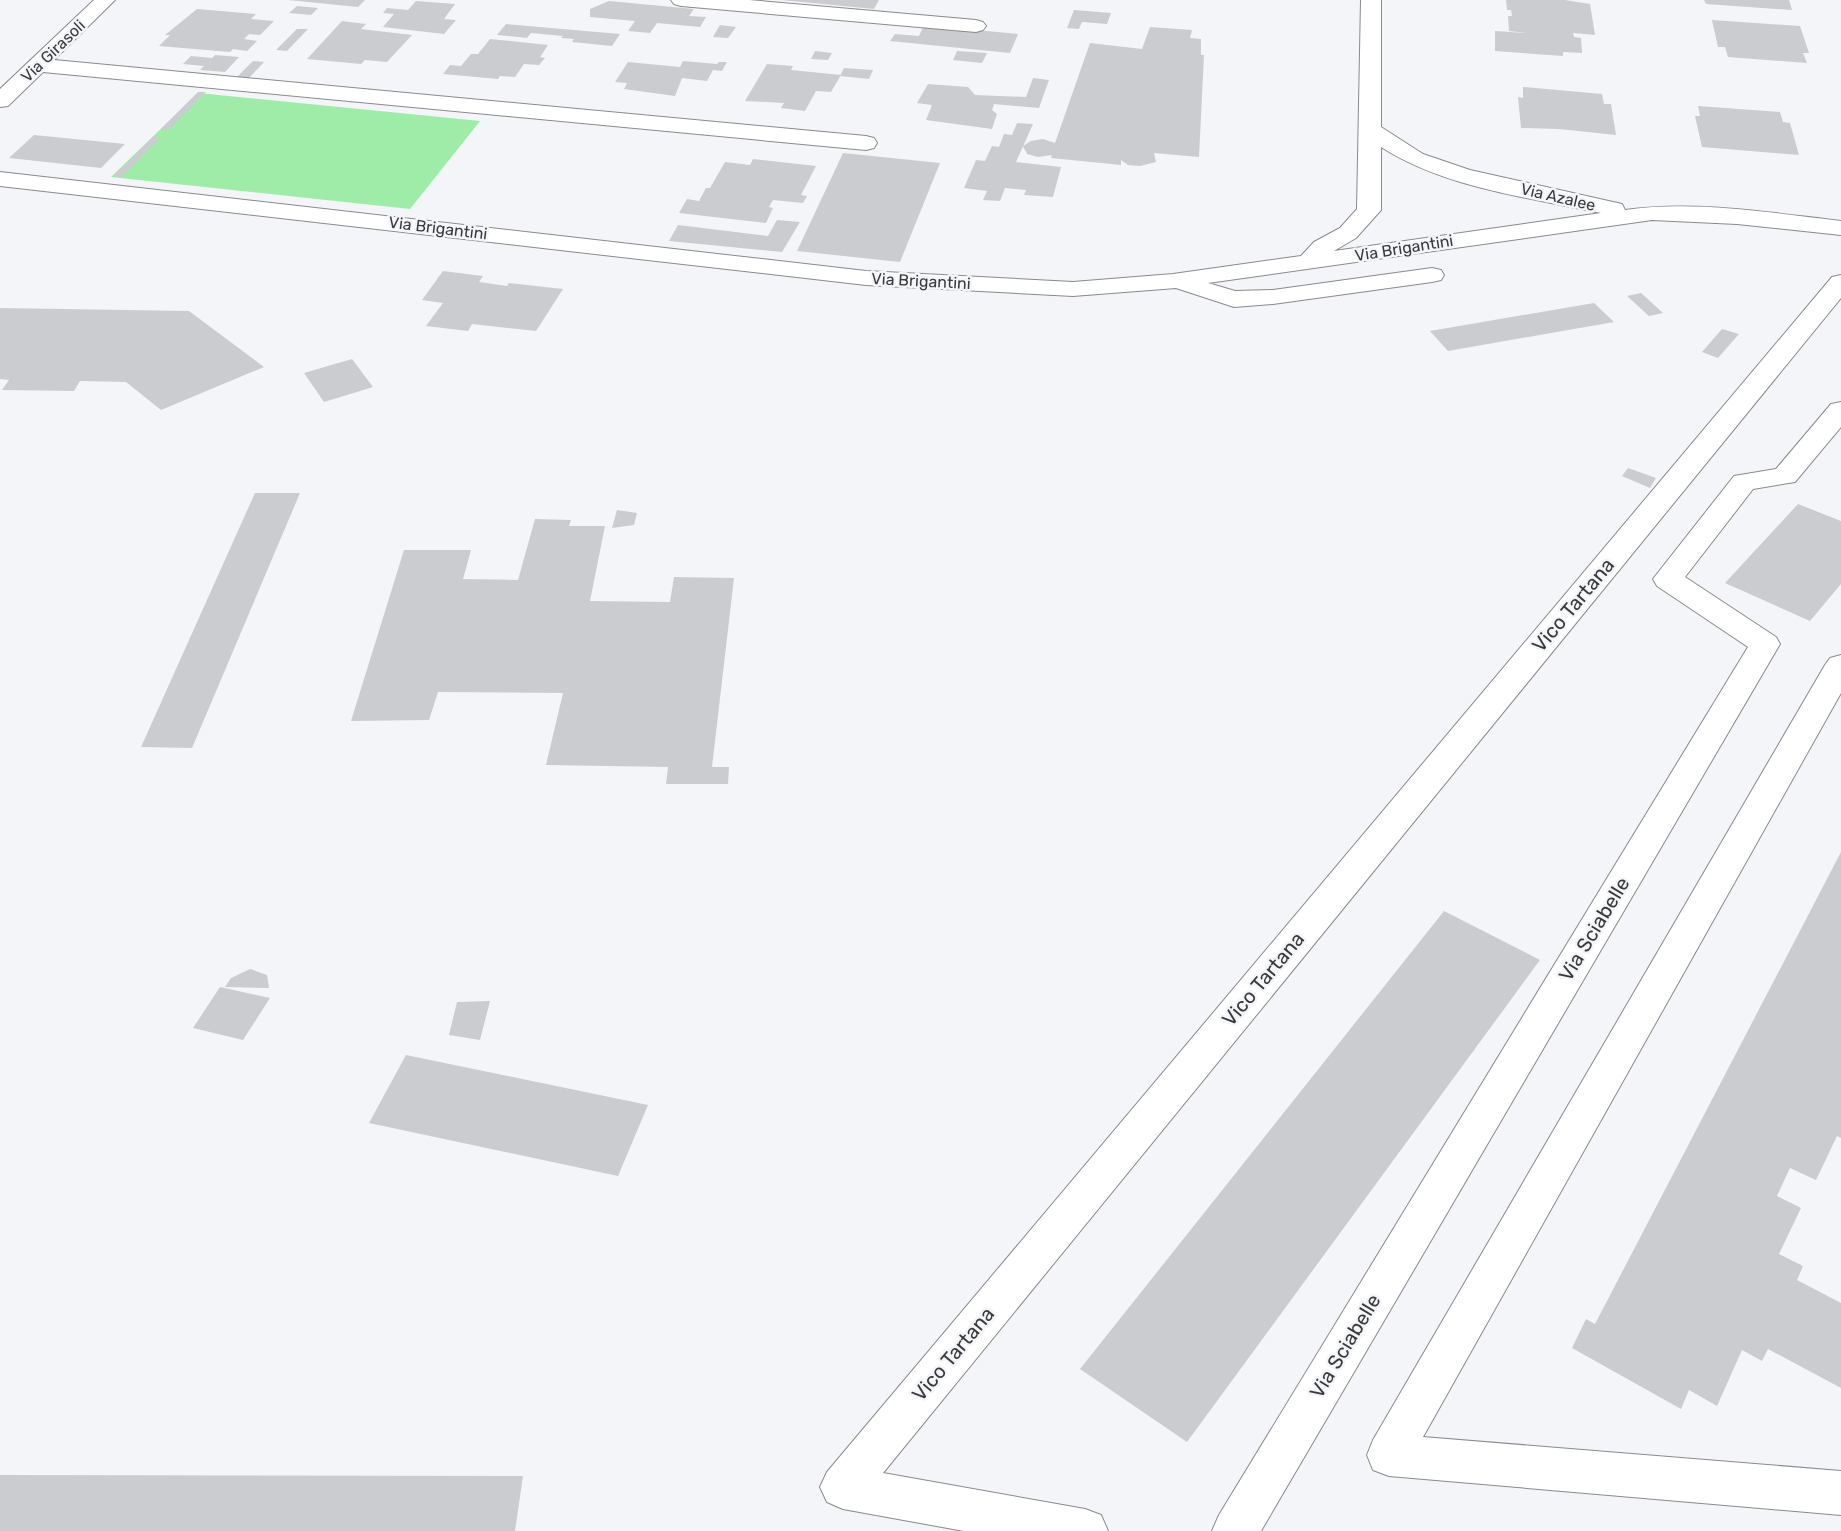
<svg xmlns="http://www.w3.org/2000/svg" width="1841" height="1531" font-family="Rubik,sans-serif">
	<rect width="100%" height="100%" fill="#f4f5f9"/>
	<path fill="#9eeca7" d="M198,93L480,121L410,209L111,177Z"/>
	<path fill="#cacccf" d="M288,0H365L358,7Z
		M781,0H879L874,9Z
		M1506,0H1565L1590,4L1595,35L1573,33L1574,37L1581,38L1582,53L1563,52V56L1495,51V31L1527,33L1509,31L1508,16H1512L1511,10H1507Z
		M1704,0H1789L1792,10L1706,4Z
		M416,1L455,4L444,19L456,20L444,34L383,27L394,14L383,13L387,8L408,10Z
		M609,1L694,9L689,16L706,17L700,27L657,23L650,33L628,31L635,21L590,17V9Z
		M297,6L318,8L311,15L289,13Z
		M197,9L256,14L251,19L274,21L260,35L249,34L244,39L257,41L247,51L233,49L230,52L159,46L170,35H165Z
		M1074,10L1111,13L1107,24L1082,22L1079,29L1067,28Z
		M1712,20L1800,26L1809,53H1803L1807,63L1728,57L1725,47H1718Z
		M342,21L366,24L361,29L412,35L387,62L365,60L361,64L307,59Z
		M506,24L620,34L612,46L572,42L574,39L561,38L563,36L531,33L527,38L497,35Z
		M720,25L736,27L728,38L713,37Z
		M924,25L1018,34L1010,53L890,41L895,34L919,36Z
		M1150,27L1192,30L1190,38L1201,39V55H1204L1199,157L1154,153L1156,162L1140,166L1128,165L1121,160V165L1051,158L1052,155L1038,157L1027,154L1023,146L1031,141L1043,139L1055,143L1090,43L1142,49Z
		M297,29H308L287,51L276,50Z
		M490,39L548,45L540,57L545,58L539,65L524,64L515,77L500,76L498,79L443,74L450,65L461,66L471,54H478Z
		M815,51L832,53L828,60L811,59Z
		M957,51L987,53L982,63L953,60Z
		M215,55L239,57L225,72L200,70L204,66L183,64L191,56L212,58Z
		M253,61L264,62L248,79L237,77Z
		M683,61L717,64L719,62H727L722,71L713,70L707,81L682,78L675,96L624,89L627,83L615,82L628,62L680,67Z
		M767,64L793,66L791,70L841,75L831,92L816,91L805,111L781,108L784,103L745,101Z
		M844,68L873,70L869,79L840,76Z
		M1033,78L1049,80L1039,108L994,104L992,110L997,114L992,129L926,120L932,105L917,103L928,84L968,87L975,95L1026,97Z
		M1523,87L1602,94L1604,104H1611L1616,135L1559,129L1521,128L1518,97L1523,98Z
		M198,92H206L168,130L161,129Z
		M1698,106L1780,112L1783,122L1790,123L1799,155L1702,147L1695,116H1700Z
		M1017,123L1033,124L1016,162L1061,167L1053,197L1024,195L1026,190L1005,188L1000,201L983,200L987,191L964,188L976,160L985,161L992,146L999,147L1004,134L1012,135Z
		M34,135L125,144L101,168L9,158Z
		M152,138H160L121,177L113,176Z
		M843,153L940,163L900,262L797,251Z
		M753,159L816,166L801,195L807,196L803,203L773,200L769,207L773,208L766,223L679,213L687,199L699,201L706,188H710L725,162L750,165Z
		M777,220L800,222L782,252L669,241L678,225L768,236Z
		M443,271L483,276L479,282L507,286L509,283L563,289L536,331L472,324L468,331L426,326L443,303L422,300Z
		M1641,293L1663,313L1649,316L1627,296Z
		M1594,303L1614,322L1448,351L1430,331Z
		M0,308L189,311L264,367L161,410L126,382L80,381L74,391L2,390L9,380L0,379Z
		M1722,329L1739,334L1718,358L1702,352Z
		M352,359L373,387L324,402L304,373Z
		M1628,468L1656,478L1650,488L1622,476Z
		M255,493H300L192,748L141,747Z
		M1798,504L1841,521V584L1810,621L1725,583Z
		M617,510L637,513L634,525L612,528Z
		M535,519L571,520L569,526H605L590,601L670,602L674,577L734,578L712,767H729L728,784H666L668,767L546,765L563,693L438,692L429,720L351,721L404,550H471L463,579L518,580Z
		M1841,852V1138L1837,1136L1816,1180L1790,1168L1777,1196L1801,1208L1779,1254L1803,1266L1797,1280L1841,1303V1388L1768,1349L1762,1361L1742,1350L1717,1406L1689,1390L1681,1409L1572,1348L1586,1319L1595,1324Z
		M1444,911L1540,960L1187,1442L1080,1369Z
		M250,969L267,975L269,988L225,987L231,978Z
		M220,987L270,998L243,1040L193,1028Z
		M490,1001L480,1040L449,1035L457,1002Z
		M406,1055L648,1105L618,1176L369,1123Z
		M0,1475L523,1476L515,1531H0Z"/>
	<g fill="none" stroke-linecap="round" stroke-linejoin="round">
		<g stroke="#898a8d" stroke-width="2">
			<path id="minor" d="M94,0H115L54,60L866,136L874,138L877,143L874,148L866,150L43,72L8,106L0,107V89Z
				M671,0H749L976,20L983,22L986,26L983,30L976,32L681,6L674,4Z
				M1361,0H1381V127L1423,154L1470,170L1622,204L1625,210C1696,200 1771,213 1841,221V235L1737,224L1652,220L1208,283L1235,291L1273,290L1432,268L1441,270L1444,275L1441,280L1432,282L1273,304L1234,307L1176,288L1073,296L866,285L0,186V172L866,271L1073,282L1173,274L1301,256L1314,242L1340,228L1357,209ZM1381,147C1445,188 1527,197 1601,213L1334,251L1356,238L1381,210Z
				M1841,275V298L883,1473L1085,1509L1101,1515L1108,1531H964L843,1509L827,1502L820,1487L827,1472L1832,277Z
				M1841,402V427L1795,482L1753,489L1685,577L1776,637L1780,644L1261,1531H1212L1219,1515L1748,647L1657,586L1653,579L1734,476L1776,469L1831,404Z
				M1841,655V693L1423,1437L1841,1471V1515L1389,1476L1373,1470L1367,1455L1373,1440L1825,665L1830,658Z"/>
		</g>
		<use href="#minor" fill="#fff" fill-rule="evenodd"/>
	</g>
	<g text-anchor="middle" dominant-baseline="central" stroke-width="5" stroke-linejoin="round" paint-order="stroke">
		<g font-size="16" fill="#38393a" stroke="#f4f5f9">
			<text transform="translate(53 51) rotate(-44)">Via Girasoli</text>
			<text transform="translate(1558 197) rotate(13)">Via Azalee</text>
			<text transform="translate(438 228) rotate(7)">Via Brigantini</text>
			<text transform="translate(1404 248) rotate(-9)">Via Brigantini</text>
			<text transform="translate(921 281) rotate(3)">Via Brigantini</text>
		</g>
		<g font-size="20" fill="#38393a" stroke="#f4f5f9">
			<text transform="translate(1573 605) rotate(-50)">Vico Tartana</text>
			<text transform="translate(1594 929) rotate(-59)">Via Sciabelle</text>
			<text transform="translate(1263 979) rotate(-50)">Vico Tartana</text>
			<text transform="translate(1345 1346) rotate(-59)">Via Sciabelle</text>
			<text transform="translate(953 1354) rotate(-50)">Vico Tartana</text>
		</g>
	</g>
</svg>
